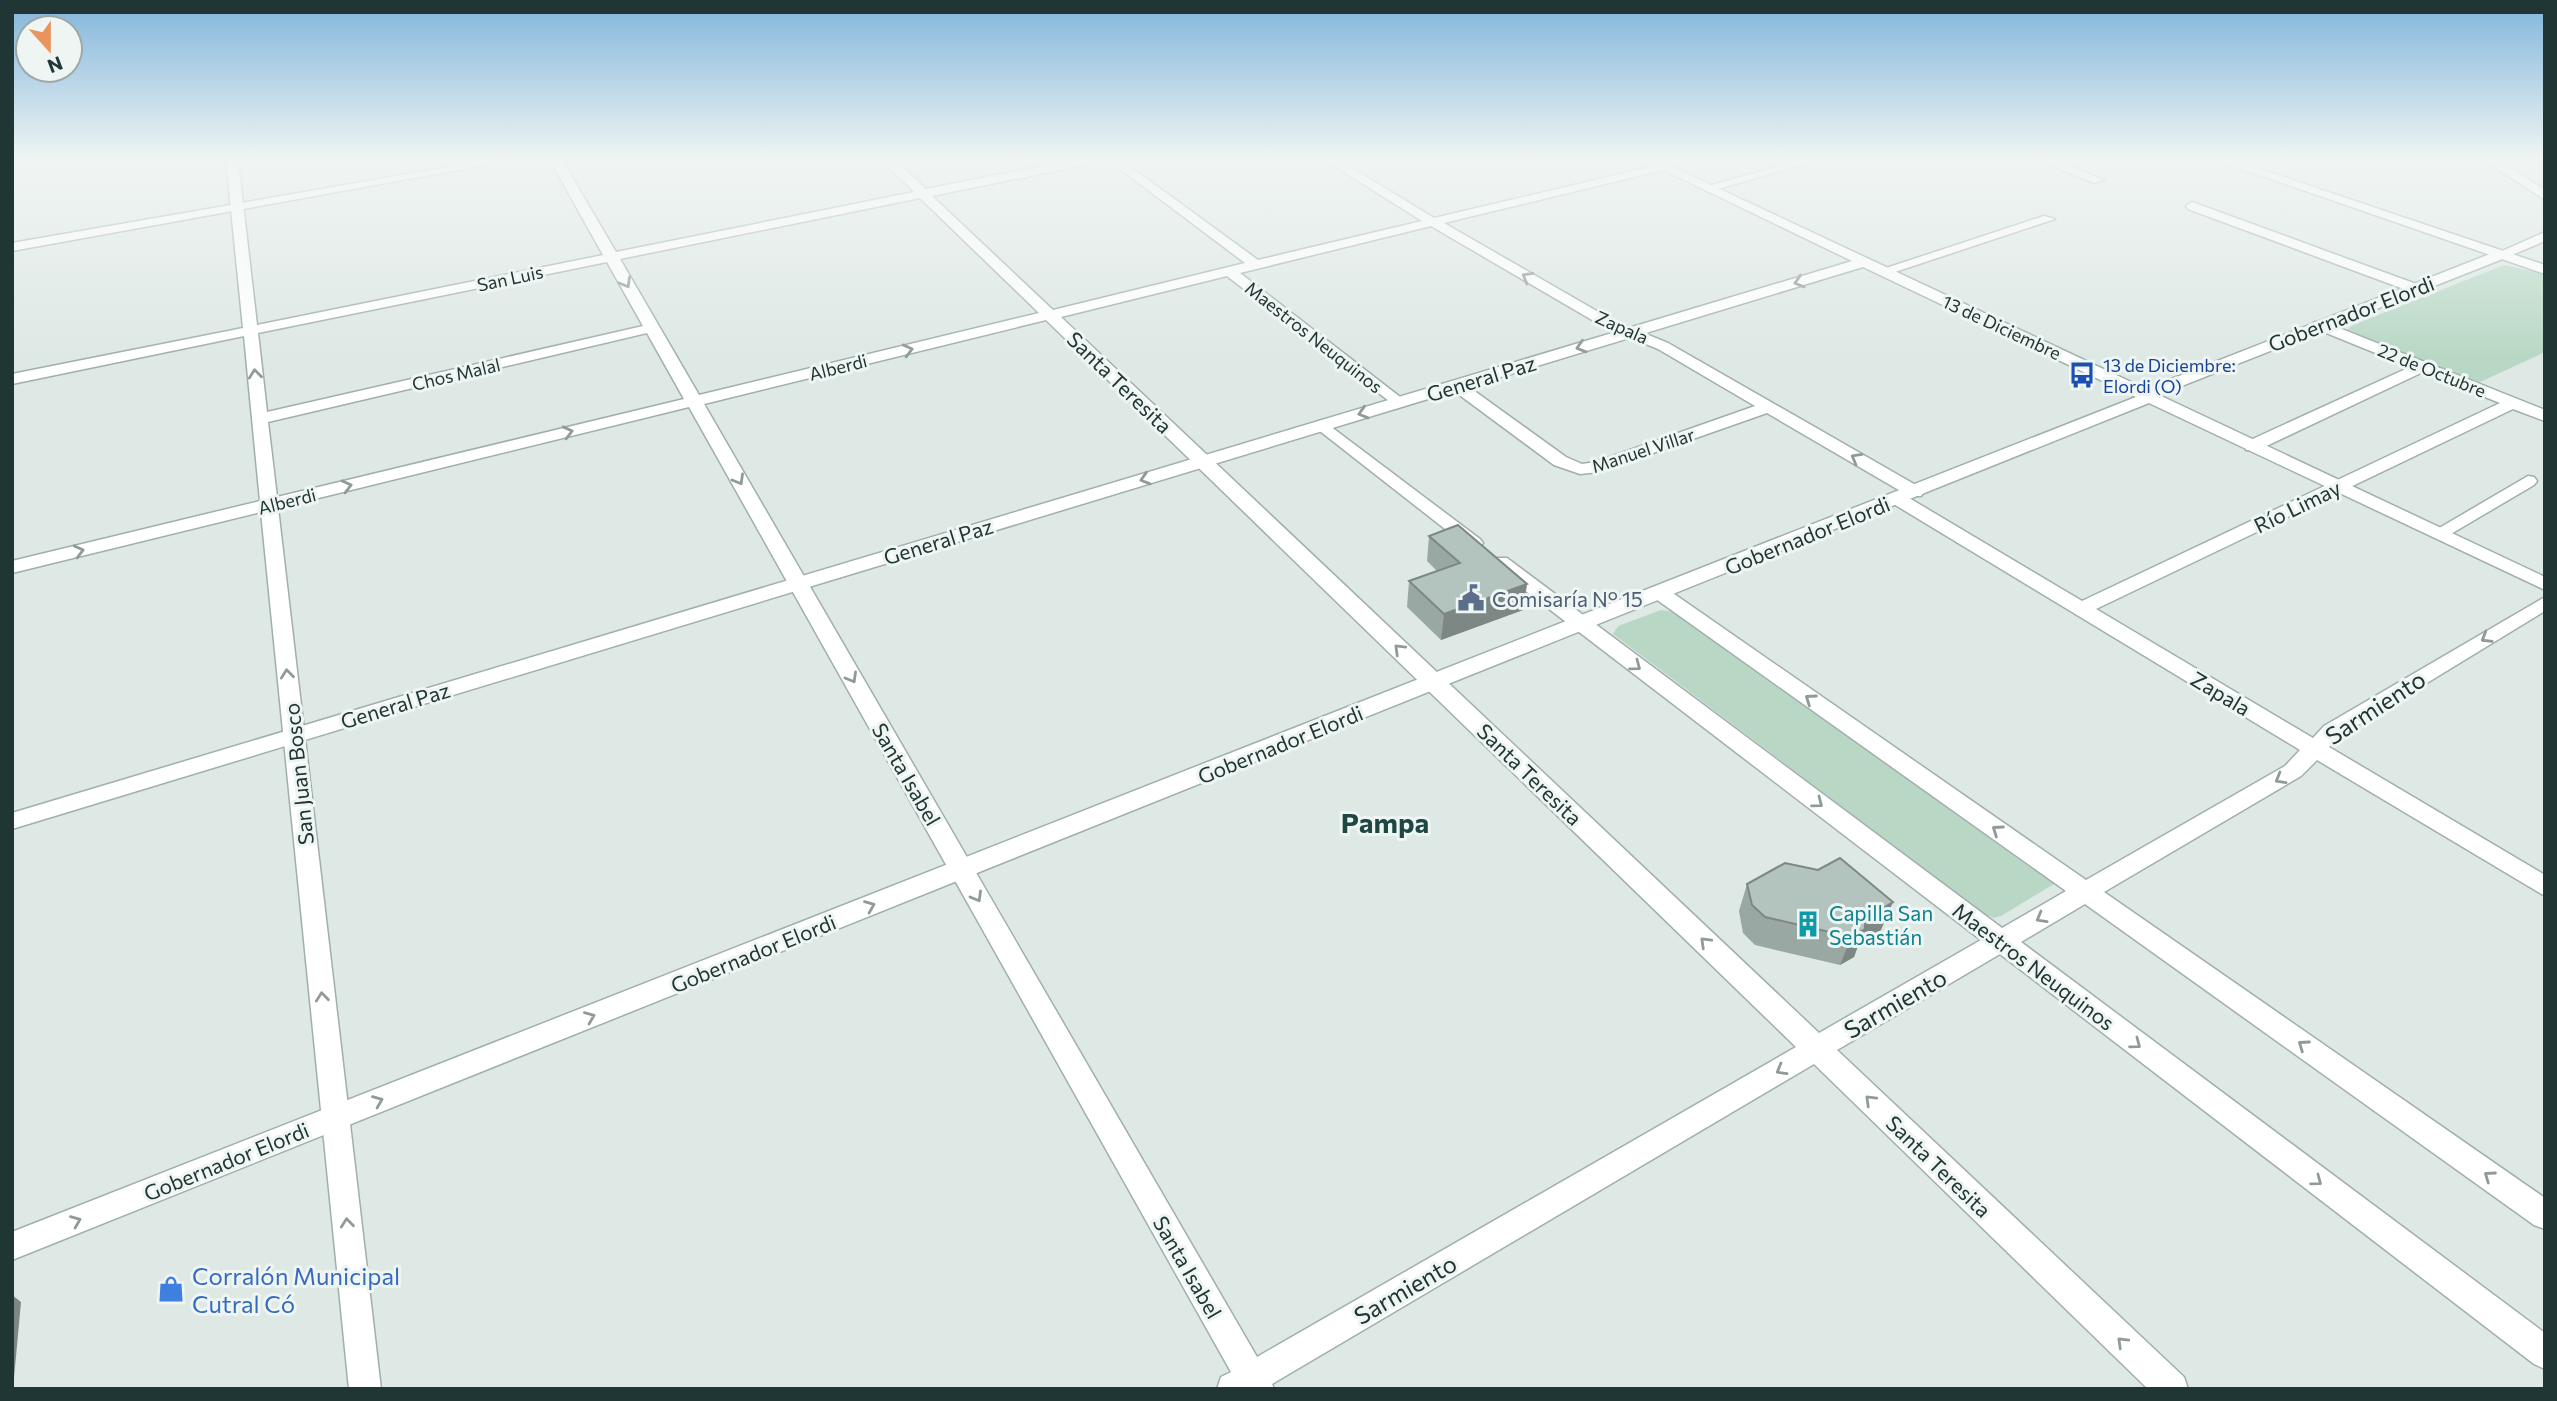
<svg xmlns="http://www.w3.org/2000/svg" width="2557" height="1401" font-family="Commissioner,sans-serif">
	<rect width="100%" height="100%" fill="#dee8e5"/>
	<path fill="#b8d8c5" d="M2504,265L2545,274V352L2478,383L2347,330L2353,325Z
		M1661,610L1675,612L2054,884L2001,916L1994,918L1984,914L1613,634L1618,626Z"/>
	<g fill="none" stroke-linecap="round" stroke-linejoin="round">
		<g stroke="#a1afac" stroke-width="3">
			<path id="minor" d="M226,160H238L257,325L603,255L550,160H562L616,252L914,192L882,160H895L926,189L1073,160H1095L1089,164L932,196L1053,310L1245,263L1108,160H1121L1258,260L1422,221L1325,160H1339L1434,218L1667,163V169L1444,223L1614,321L1668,343L1921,488L1924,492L1921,496H1909L1767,413L1599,472L1580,474L1554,465L1450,388V382H1462L1566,457L1582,464L1596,462L1755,406L1658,349L1604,327L1431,226L1240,273L1404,400L1406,403L1398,408L1227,276L1061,317L1819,1033L1981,940L1493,566L1491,562L1493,558H1507L2002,928L2066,891L1653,597L1650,593L1653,589H1667L2086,880L2285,766L2300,750L1892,503L1889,499L1892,495H1904L2082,601L2500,403L2423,372L2258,450H2246V442L2410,367L2314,328V322H2324L2545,410V421L2513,409L2096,609L2313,738L2324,726L2545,597V611L2340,736L2329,747L2545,875V896L2317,760L2301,776L2104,892L2545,1198V1229L2534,1225L2085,904L2021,942L2545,1333V1369L2534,1364L2000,954L1837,1050L2184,1377L2188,1389H2148L1814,1064L1272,1384L1274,1389H1217L1221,1377L1231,1372L689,407L278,508L381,1389H349L261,512L12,573V561L260,501L244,336L12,384V374L243,328ZM920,198L1039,313L699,395L620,259ZM607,262L643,326L267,412L258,333ZM1046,320L1796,1047L1257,1357L704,404ZM647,333L684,399L277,497L268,422Z
				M1799,160H1818L1708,192L1702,188Z
				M2039,160H2055L2104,180L2094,183Z
				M2484,160H2498L2545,190V200Z
				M2192,202L2419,285L2421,288L2409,291L2188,209L2186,206Z
				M2044,216L2055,219L1889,274L1877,271Z
				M2545,232V241L2505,258L2493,255Z
				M1322,420L1480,539L1483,543L1480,547H1468L1316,428V422Z
				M2528,476L2534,477L2537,481L2534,485L2444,538L2438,539L2429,534Z"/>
		</g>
		<g stroke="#a1afac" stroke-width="3">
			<path id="tertiary" d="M1643,160H1658L2146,389L2495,252H2505V258L2159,395L2545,577V590L2149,403L12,1260V1232L2136,397L1863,267L12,829V813L1852,261Z"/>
		</g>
		<g stroke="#9eb3af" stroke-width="3">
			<path id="secondary" d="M488,160H513L12,251V243Z
				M2216,160H2233L2545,265V274Z"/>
		</g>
		<use href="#minor" fill="#fff" fill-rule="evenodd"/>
		<use href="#tertiary" fill="#fff" fill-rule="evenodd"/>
		<use href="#secondary" fill="#fff" fill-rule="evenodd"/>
	</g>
	<path fill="#9aa8a3" d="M1429,536L1527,584L1523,610L1441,640L1407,607L1409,581L1437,571L1427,561Z
		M1747,884L1881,930L1859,943L1854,957L1840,965L1755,945L1743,933L1739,911Z"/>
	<path fill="#7d8885" d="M1527,584L1523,610L1441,640L1444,614Z
		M1893,902L1881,930L1859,943L1854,957L1840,965L1851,937L1865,919Z
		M12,1295L21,1302L13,1389H12Z"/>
	<path fill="#b3c3be" stroke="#7d8885" stroke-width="2" d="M1458,525L1527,584L1444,614L1409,581L1460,563L1429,536Z
		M1840,858L1893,902L1865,919V929L1851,937L1765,917L1752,905L1747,884L1785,863L1818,870Z"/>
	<defs><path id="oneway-chevron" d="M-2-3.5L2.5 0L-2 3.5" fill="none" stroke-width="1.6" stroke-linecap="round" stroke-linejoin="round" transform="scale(1.75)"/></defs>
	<g stroke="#909a9a">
		<use href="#oneway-chevron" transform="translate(1527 277) rotate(-150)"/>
		<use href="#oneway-chevron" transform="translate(1799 282) rotate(163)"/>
		<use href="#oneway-chevron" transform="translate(626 283) rotate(60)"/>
		<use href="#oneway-chevron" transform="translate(1581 347) rotate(163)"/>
		<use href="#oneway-chevron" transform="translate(908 350) rotate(-14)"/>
		<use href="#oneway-chevron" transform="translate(255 374) rotate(-96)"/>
		<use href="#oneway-chevron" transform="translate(1363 413) rotate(163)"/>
		<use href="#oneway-chevron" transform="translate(568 432) rotate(-14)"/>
		<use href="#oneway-chevron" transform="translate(1856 458) rotate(-150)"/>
		<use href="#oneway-chevron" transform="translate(1145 479) rotate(163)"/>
		<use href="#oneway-chevron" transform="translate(739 480) rotate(60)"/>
		<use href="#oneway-chevron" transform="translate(347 486) rotate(-14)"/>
		<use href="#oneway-chevron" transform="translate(79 551) rotate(-14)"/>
		<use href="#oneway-chevron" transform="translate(2486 638) rotate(149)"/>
		<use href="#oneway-chevron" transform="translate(1399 649) rotate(-136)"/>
		<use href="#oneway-chevron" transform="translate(1636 666) rotate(37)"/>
		<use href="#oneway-chevron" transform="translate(287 674) rotate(-96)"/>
		<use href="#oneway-chevron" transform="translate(852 678) rotate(60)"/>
		<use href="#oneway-chevron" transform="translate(1810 699) rotate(-145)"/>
		<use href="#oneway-chevron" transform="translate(2280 779) rotate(150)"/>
		<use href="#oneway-chevron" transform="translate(1818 803) rotate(37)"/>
		<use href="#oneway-chevron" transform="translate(1997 830) rotate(-145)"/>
		<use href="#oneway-chevron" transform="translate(977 897) rotate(60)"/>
		<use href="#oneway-chevron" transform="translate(870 906) rotate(-22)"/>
		<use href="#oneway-chevron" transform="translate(2041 918) rotate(150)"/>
		<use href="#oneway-chevron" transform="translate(1705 942) rotate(-136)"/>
		<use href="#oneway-chevron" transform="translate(322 997) rotate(-96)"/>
		<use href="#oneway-chevron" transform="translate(590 1017) rotate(-22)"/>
		<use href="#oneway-chevron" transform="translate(2136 1044) rotate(37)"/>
		<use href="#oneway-chevron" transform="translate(2303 1045) rotate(-145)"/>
		<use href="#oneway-chevron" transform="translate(1781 1070) rotate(150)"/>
		<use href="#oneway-chevron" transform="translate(1870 1100) rotate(-136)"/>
		<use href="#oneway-chevron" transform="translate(378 1101) rotate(-22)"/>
		<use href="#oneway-chevron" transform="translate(2489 1176) rotate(-145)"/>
		<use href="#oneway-chevron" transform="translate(2317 1181) rotate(37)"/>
		<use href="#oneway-chevron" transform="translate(76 1221) rotate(-22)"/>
		<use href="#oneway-chevron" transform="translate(347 1223) rotate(-96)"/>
		<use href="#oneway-chevron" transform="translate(2122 1342) rotate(-136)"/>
	</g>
	<linearGradient id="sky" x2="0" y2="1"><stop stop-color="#81b5dc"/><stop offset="0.45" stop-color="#f0f5f3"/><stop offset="1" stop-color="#f0f5f3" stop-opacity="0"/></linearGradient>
	<rect width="2557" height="356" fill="url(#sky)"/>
	<defs>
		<g id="bus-bare" transform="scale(2.1)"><path d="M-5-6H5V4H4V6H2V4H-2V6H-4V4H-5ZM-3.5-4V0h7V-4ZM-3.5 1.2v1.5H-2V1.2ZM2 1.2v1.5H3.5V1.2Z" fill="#1a4fb4" stroke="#eef5f3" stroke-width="2.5" paint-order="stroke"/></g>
		<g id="civic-bare" transform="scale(2.1)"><path d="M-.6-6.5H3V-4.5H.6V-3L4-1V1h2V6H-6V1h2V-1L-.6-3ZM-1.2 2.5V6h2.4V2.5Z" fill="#5c6f8a" stroke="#eef5f3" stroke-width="2.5" paint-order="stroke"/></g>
		<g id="building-bare" transform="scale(2.1)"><path d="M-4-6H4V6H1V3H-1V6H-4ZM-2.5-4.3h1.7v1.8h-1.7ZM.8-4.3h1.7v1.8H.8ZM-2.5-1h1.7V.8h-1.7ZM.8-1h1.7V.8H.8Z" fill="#0f9aa8" stroke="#eef5f3" stroke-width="2.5" paint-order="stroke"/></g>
		<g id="shop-bare" transform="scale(2.1)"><path d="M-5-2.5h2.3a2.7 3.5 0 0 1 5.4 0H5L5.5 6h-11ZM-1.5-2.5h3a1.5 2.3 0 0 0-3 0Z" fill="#3f7fe0" stroke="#eef5f3" stroke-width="2.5" paint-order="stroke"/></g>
	</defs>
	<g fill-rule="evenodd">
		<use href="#bus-bare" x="2082" y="375"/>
		<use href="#civic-bare" x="1471" y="598"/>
		<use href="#building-bare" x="1808" y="924"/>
		<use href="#shop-bare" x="171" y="1289"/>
	</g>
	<g text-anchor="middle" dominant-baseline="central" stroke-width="6" stroke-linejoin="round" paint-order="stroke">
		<g font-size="18" fill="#203634" stroke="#eef5f3">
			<text transform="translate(510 278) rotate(-12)">San Luis</text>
			<text transform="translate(1622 327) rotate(24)">Zapala</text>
			<text transform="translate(2002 327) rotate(25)">13 de Diciembre</text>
			<text transform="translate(1314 337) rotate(38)">Maestros Neuquinos</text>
			<text transform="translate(838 367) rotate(-14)">Alberdi</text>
			<text transform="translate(2432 370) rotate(22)">22 de Octubre</text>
			<text transform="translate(456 374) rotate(-13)">Chos Malal</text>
			<text transform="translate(1643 450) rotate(-18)">Manuel Villar</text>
			<text transform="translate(287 501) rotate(-14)">Alberdi</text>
		</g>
		<g font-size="18" fill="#164399" stroke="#eef5f3" text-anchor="start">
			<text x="2103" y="365">13 de Diciembre:<tspan x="2103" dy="21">Elordi (O)</tspan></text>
		</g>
		<g font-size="21" fill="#203634" stroke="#eef5f3">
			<text transform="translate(2351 313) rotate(-21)">Gobernador Elordi</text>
			<text transform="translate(1481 378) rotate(-17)">General Paz</text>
			<text transform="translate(1120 382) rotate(44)">Santa Teresita</text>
			<text transform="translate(2297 506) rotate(-26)">Río Limay</text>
			<text transform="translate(1807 535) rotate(-22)">Gobernador Elordi</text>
			<text transform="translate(938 541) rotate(-17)">General Paz</text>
			<text transform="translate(2221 693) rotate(31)">Zapala</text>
			<text transform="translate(395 705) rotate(-17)">General Paz</text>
			<text transform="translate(1280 744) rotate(-22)">Gobernador Elordi</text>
			<text transform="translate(298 774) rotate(-96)">San Juan Bosco</text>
			<text transform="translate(907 774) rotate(60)">Santa Isabel</text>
			<text transform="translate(1530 774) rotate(44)">Santa Teresita</text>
			<text transform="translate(753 953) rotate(-22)">Gobernador Elordi</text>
			<text transform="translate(2034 966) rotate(37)">Maestros Neuquinos</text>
			<text transform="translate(226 1161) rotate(-22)">Gobernador Elordi</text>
			<text transform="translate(1939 1166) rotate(44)">Santa Teresita</text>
			<text transform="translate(1188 1267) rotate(60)">Santa Isabel</text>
		</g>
		<g font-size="21" fill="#4e5e75" stroke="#eef5f3" text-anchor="start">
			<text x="1492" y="598">Comisaría N° 15</text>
		</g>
		<g font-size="21" fill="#0d838f" stroke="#eef5f3" text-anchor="start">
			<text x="1829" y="912">Capilla San<tspan x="1829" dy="24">Sebastián</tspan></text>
		</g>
		<g font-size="24" fill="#203634" stroke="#eef5f3">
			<text transform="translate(2375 707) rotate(-33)">Sarmiento</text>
			<text transform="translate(1895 1003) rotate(-30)">Sarmiento</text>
			<text transform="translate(1405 1289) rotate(-30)">Sarmiento</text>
		</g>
		<g font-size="24" fill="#366cbe" stroke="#eef5f3" text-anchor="start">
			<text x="192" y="1275">Corralón Municipal<tspan x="192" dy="28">Cutral Có</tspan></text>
		</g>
		<g font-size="28" font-weight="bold" fill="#1e4743" stroke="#eef5f3">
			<text x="1385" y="822">Pampa</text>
		</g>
	</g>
	<rect width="2557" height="1401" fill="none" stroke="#203634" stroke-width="28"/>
	<g transform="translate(49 49) rotate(159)"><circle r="33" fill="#eef5f3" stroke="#9ca9a7" stroke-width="2"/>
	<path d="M0-5L12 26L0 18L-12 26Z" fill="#e8945c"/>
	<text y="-10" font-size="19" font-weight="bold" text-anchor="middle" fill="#203634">N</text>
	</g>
</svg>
